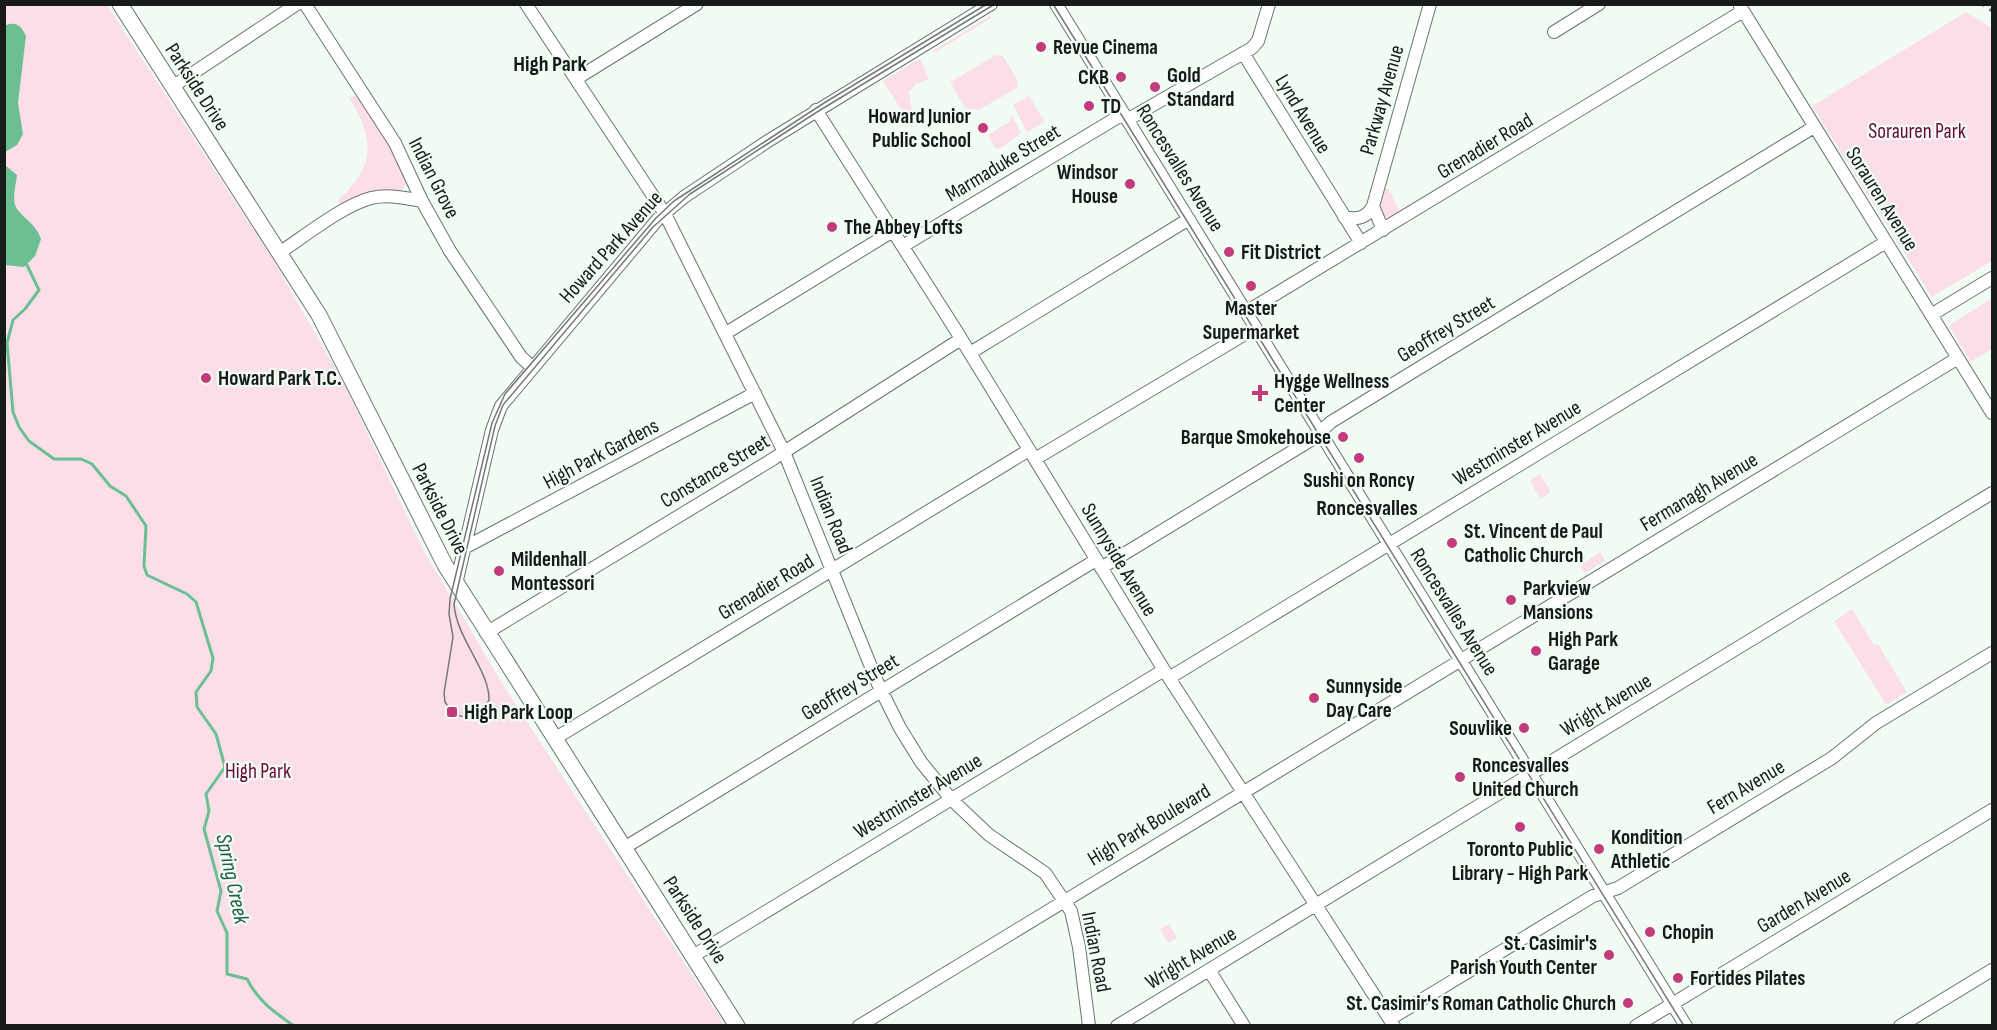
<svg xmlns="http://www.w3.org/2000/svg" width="1997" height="1030" font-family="'Sofia Sans Condensed',sans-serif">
	<rect width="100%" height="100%" fill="#f1fcf5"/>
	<path fill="#fbdee8" d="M4,5H107L272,258L341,378L424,551L505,688L725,1025H5Z
		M1966,12L1992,28V261L1932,297L1812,106Z
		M990,16L991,18L934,53V50Z
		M996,55L1003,56L1018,81L1017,88L979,110L965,108L950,82Z
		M920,58L929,79L915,85L909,92L914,124L911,125L883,81Z
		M356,95L391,149L407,182L402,191L342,206L338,200C376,166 375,139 349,98Z
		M1029,96L1045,122L1027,132L1013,105Z
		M1012,115L1021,133L1000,149L994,147L988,135L1010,121Z
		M1384,189H1389L1400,213L1391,218L1384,216L1380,210Z
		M1992,298V349L1971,362L1950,328L1951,324Z
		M1540,474L1551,492L1540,499L1530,480Z
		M1600,552L1605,561L1585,573L1580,566Z
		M1852,609L1874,645L1878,644L1907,692L1888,704L1885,703L1834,621Z
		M1169,924L1177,938L1168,943L1160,929Z"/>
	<path fill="#6bbf93" d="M9,24C19,23 22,28 26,36L18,103L23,134L17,145L5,152L4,26Z
		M5,165L17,175C16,185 11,200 17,209C25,220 36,224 41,239L35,256L24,267L5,265Z"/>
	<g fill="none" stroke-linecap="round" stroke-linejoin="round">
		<path stroke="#6bbf93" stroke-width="3" d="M27,265L39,290L25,309L13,320L7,343L13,412L19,427L29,441L54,459H81L92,464L110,486L126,496L146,526L144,566L147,575L187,594L196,602L213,658L211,671L196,692L197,707L216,734L225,767L206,794L209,811L204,829L221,891L217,911L227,933V974L247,979C258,1001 274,1012 294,1026"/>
		<g stroke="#6b746e" stroke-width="14">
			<path id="minor" d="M305,4L395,143L422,201L450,251L521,357L532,367
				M526,4L665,214L784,452L878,684L900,728L921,762L951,799L989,835L1045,873L1071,911L1079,947L1089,1026
				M1056,4L1686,1026
				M1740,6L1992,413
				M1554,32L1599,4
				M1243,53L1361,243
				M576,79L697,4
				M172,87L297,4
				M816,110L957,332L1164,670L1394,1026
				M1127,120L1252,48L1258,41L1269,4
				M1344,217C1357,220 1367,218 1373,206
				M1383,230L1373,206L1430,4
				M903,246L1123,114
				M279,253C305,236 342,206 371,198C388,194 406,198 422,201
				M1246,312L1743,11
				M1931,315L1992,278
				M726,333L893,231
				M970,353L1189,219
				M1035,459L1255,328
				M464,548L755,393
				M1101,568L1311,440L1331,422L1375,395L1814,127
				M456,584L492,430L501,406L658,219L684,197L768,141L991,4
				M486,633L773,459L961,339
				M1169,678L1886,242
				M554,739L1029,450
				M624,848L1096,560
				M693,956L1164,670
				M1209,970L1244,1026
				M1390,1019L1593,896L1618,888L1832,758L1876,723L1992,653
				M859,1026L1958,358
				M1117,1026L1992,493
				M1636,1026L1992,810
				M1900,1026L1992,970"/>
		</g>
		<g stroke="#6b746e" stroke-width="17">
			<path id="major" d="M120,4L319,315L445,565L737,1026"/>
		</g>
		<use href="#minor" stroke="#fff" stroke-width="12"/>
		<use href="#major" stroke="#fff" stroke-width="15"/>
		<path stroke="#737a76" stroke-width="1.5" d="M987,4L824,103L674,201L656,218L505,394L492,423L450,599L449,614L453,637L444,693L445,702L452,712C467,722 482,715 489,700C490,671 456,638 454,604L495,426L503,405L653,227L690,194L817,112L995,4
			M1053,4L1684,1026"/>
		<path stroke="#737a76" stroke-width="3" stroke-dasharray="3 6" stroke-linecap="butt" d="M1982,4L1992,11"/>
	</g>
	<g fill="#c23b7b" stroke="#f1fcf5" stroke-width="2">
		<circle cx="1041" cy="47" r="6"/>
		<circle cx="1121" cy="77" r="6"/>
		<circle cx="1155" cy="87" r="6"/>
		<circle cx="1089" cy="106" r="6"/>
		<circle cx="983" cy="128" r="6"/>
		<circle cx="1130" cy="184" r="6"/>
		<circle cx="832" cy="227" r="6"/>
		<circle cx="1229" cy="252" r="6"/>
		<circle cx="1251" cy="286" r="6"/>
		<circle cx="206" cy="378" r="6"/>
		<path d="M1257 384h6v6h6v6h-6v6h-6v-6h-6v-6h6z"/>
		<circle cx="1343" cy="437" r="6"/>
		<circle cx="1359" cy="458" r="6"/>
		<circle cx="1452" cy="543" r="6"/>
		<circle cx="499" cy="571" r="6"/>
		<circle cx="1511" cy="600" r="6"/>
		<circle cx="1536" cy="651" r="6"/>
		<circle cx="1314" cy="698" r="6"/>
		<rect x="446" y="706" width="12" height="12" rx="3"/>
		<circle cx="1524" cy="728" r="6"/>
		<circle cx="1460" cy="777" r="6"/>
		<circle cx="1520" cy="827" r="6"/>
		<circle cx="1599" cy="849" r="6"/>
		<circle cx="1650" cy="932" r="6"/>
		<circle cx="1609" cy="955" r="6"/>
		<circle cx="1678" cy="978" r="6"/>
		<circle cx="1628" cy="1003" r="6"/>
	</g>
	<g text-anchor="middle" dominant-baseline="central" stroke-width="4.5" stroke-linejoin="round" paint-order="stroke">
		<g font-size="21" font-weight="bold" fill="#161a18" stroke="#f1fcf5" text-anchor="start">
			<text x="1053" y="47">Revue Cinema</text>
			<text x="1167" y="75">Gold<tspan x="1167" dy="24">Standard</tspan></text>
			<text x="1109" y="77" text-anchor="end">CKB</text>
			<text x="1101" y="106">TD</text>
			<text x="971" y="116" text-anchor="end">Howard Junior<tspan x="971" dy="24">Public School</tspan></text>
			<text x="1118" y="172" text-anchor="end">Windsor<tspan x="1118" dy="24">House</tspan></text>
			<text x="844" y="227">The Abbey Lofts</text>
			<text x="1241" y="252">Fit District</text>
			<text x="1251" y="308" text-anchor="middle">Master<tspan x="1251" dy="24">Supermarket</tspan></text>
			<text x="218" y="378">Howard Park T.C.</text>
			<text x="1274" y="381">Hygge Wellness<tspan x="1274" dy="24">Center</tspan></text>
			<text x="1331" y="437" text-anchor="end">Barque Smokehouse</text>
			<text x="1359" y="480" text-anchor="middle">Sushi on Roncy</text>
			<text x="1464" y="531">St. Vincent de Paul<tspan x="1464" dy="24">Catholic Church</tspan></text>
			<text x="511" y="559">Mildenhall<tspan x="511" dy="24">Montessori</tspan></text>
			<text x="1523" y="588">Parkview<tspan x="1523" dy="24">Mansions</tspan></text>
			<text x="1548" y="639">High Park<tspan x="1548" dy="24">Garage</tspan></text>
			<text x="1326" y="686">Sunnyside<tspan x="1326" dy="24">Day Care</tspan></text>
			<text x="464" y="712">High Park Loop</text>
			<text x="1512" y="728" text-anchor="end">Souvlike</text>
			<text x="1472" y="765">Roncesvalles<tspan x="1472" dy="24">United Church</tspan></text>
			<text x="1611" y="837">Kondition<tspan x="1611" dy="24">Athletic</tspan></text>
			<text x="1520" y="849" text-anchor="middle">Toronto Public<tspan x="1520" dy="24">Library - High Park</tspan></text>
			<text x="1662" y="932">Chopin</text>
			<text x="1597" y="943" text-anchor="end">St. Casimir's<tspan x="1597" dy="24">Parish Youth Center</tspan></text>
			<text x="1690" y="978">Fortides Pilates</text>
			<text x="1616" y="1003" text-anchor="end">St. Casimir's Roman Catholic Church</text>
		</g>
		<g font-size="21" fill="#161a18" stroke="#f1fcf5">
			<text transform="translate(197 87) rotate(57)">Parkside Drive</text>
			<text transform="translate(1382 100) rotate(-74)">Parkway Avenue</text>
			<text transform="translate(1303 114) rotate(59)">Lynd Avenue</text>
			<text transform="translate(1485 146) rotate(-31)">Grenadier Road</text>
			<text transform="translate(1003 163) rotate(-31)">Marmaduke Street</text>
			<text transform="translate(1180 168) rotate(58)">Roncesvalles Avenue</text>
			<text transform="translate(434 178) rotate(63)">Indian Grove</text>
			<text transform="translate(1882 199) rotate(58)">Sorauren Avenue</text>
			<text transform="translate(611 247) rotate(-48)">Howard Park Avenue</text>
			<text transform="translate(1446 329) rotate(-31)">Geoffrey Street</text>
			<text transform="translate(1517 443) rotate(-31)">Westminster Avenue</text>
			<text transform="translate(601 454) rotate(-28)">High Park Gardens</text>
			<text transform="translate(715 471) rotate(-31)">Constance Street</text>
			<text transform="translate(1699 492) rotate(-31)">Fermanagh Avenue</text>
			<text transform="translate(440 509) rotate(63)">Parkside Drive</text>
			<text transform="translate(831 515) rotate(68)">Indian Road</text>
			<text transform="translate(1119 560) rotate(59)">Sunnyside Avenue</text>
			<text transform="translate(766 587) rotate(-31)">Grenadier Road</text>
			<text transform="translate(1454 612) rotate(58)">Roncesvalles Avenue</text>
			<text transform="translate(850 687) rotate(-31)">Geoffrey Street</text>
			<text transform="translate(1606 705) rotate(-31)">Wright Avenue</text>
			<text transform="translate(1746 787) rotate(-31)">Fern Avenue</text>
			<text transform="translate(918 796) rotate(-31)">Westminster Avenue</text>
			<text transform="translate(1149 825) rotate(-31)">High Park Boulevard</text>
			<text transform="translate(1804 901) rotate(-31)">Garden Avenue</text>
			<text transform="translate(695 920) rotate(57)">Parkside Drive</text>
			<text transform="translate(1096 952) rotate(79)">Indian Road</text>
			<text transform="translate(1191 958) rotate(-31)">Wright Avenue</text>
		</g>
		<g font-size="21" fill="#6a073c" stroke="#f1fcf5">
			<text x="1917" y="131">Sorauren Park</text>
			<text x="258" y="771">High Park</text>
		</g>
		<g font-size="22" font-weight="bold" fill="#161a18" stroke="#f1fcf5">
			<text x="550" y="64">High Park</text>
			<text x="1367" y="508">Roncesvalles</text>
		</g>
		<g font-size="22" font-style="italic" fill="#215f41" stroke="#f1fcf5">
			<text transform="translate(232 879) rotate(78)">Spring Creek</text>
		</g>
	</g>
	<rect width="1997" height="1030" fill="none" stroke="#161a18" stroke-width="12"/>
</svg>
